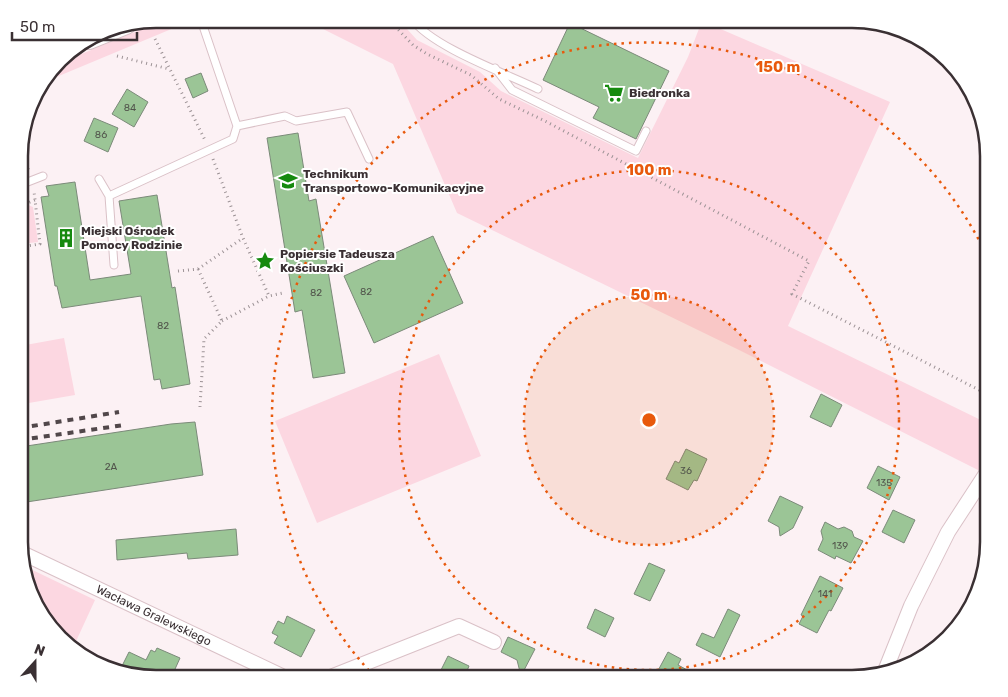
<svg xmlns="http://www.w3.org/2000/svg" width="1008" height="697" font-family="Rubik,sans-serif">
	<rect width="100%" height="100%" fill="#fcf1f4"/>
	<path fill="#fcd7e1" d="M167,19H192L193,20L54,78V74L79,55Z
		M303,19H398L417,40L480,72L501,91L638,158L688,57L702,21L890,102L788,326L989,424V456L980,471L737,349L457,213L393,64Z
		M28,205L33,207L38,242L21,244L20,208Z
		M64,338L75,395L23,404L20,387V346Z
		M439,354L481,456L317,523L275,421Z
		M22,565L95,600L72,650L37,609Z"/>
	<path fill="#9bc596" stroke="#7b8a79" d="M570,23L669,71L636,139L593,118L599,107L543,80Z
		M201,73L208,91L193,98L185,79Z
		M127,89L148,102L134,127L112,114Z
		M94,118L118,128L108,152L84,141Z
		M298,133L309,201L316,199L345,373L313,378L302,310L295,312L267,138Z
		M75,182L90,280L131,274L119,201L157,195L172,288L175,287L190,384L162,389L160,379L154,380L141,296L62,308L57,286H55L41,197L49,196L46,186Z
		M433,236L463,303L374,343L344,276Z
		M821,394L842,405L831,427L810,417Z
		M195,422L203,475L20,503V447L171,424Z
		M686,449L707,459L697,481L694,480L688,490L666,479L675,461L679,463Z
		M878,466L900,477L889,500L867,488Z
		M780,496L803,507L793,528L780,536L779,527L768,521Z
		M893,510L915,520L904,543L882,532Z
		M825,522L838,529L844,527L852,531L854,537L863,541L851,563L836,556L835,559L818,550L823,539L821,531Z
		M236,529L238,555L188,559L187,553L117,560L116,540Z
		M649,563L665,570L650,601L634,594Z
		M820,576L843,588L831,611L829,610L817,633L799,624L803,616L801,615Z
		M595,609L614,618L605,637L587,628Z
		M728,609L740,615L720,657L696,645L702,633L714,638Z
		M287,616L315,630L301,657L274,643L278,636L272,633L278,621L284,624Z
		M508,637L535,649L521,676L517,660L501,652Z
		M157,648L180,658L171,678H147L121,668L129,652L146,660L151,650L155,652Z
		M668,652L681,659L678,665L702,678H654Z
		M448,656L469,666L464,678H437Z"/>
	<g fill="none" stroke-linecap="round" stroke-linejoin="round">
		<g stroke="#dac1c7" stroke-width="9">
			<path id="lane" d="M412,19C432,47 505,73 538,89
				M495,68L512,90L636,151L646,131
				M237,126L285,116L296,121L347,112L369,159
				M99,179L109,196L114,265
				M20,185L43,176
				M109,196L233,139L237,126L202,23L199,19"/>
		</g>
		<g stroke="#dac1c7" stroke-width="16">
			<g id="street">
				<path id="s1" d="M20,552L286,678"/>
				<path d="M885,671L911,606L948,532L989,469"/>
				<path d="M328,678L459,626L494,642"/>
			</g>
		</g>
		<g stroke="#dac1c7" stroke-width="22">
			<path id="secondary" d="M89,39L126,24"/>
		</g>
		<path stroke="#9c9295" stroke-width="3" stroke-dasharray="1 4" stroke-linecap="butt" d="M388,19L413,45L427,54L471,75L499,99L545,121L809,261L792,294L989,395
			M155,39L205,140
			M117,56L169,69
			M20,145L29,171
			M213,159L243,238L269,296L283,293
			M20,206L35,200
			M20,247L40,244L34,191
			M198,269L222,321L204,339L200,407
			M178,271L198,269L243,238
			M222,321L269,296"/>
		<use href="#lane" stroke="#fff" stroke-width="7"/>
		<use href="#street" stroke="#fff" stroke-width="14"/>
		<use href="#secondary" stroke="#fff" stroke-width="20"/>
		<path stroke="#51474a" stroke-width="4" stroke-dasharray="6 6" stroke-linecap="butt" d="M20,428L119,412
			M20,440L124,425"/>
	</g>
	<circle cx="649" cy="420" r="125" fill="#e8590c" fill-opacity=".12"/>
	<g fill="none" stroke="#e8590c" stroke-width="2.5" stroke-dasharray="2.5 5">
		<circle cx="649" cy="420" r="125"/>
		<circle cx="649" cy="420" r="250"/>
		<path d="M374 676A376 376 0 1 1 988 258"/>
	</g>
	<defs>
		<g id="supermarket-bare" transform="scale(1.5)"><path d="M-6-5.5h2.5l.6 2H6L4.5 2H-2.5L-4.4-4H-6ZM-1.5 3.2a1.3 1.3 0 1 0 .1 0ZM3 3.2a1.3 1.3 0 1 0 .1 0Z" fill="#168a0f" stroke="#fff" stroke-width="2.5" paint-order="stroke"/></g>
		<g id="school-bare" transform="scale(1.5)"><path d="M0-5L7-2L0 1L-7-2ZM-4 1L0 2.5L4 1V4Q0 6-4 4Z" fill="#168a0f" stroke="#fff" stroke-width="2.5" paint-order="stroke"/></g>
		<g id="building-bare" transform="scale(1.5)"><path d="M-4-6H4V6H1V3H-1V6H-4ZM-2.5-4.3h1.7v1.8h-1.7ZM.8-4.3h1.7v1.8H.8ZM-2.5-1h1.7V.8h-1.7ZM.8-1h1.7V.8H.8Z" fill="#168a0f" stroke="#fff" stroke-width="2.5" paint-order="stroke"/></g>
		<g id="sight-bare" transform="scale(1.5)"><path d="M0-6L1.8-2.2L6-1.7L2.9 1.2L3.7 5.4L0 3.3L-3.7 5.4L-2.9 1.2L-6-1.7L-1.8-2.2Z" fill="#168a0f" stroke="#fff" stroke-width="2.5" paint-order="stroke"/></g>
	</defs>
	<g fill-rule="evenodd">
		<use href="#supermarket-bare" x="614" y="93"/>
		<use href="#school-bare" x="288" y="181"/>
		<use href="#building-bare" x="66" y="238"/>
		<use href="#sight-bare" x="265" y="261"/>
	</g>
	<g text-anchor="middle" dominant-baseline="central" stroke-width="4" stroke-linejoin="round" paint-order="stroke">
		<g font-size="10" fill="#52554c">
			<text x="130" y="108">84</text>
			<text x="101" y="135">86</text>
			<text x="366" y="292">82</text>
			<text x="316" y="293">82</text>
			<text x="163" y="326">82</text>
			<text x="111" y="467">2A</text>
			<text x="686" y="471">36</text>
			<text x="884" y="483">135</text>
			<text x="840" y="546">139</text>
			<text x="825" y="594">141</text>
		</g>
		<g font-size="12" font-weight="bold" fill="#3a3033" stroke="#fff" text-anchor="start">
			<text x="629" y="93">Biedronka</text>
			<text x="303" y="174">Technikum<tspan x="303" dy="14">Transportowo-Komunikacyjne</tspan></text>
			<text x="81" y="231">Miejski Ośrodek<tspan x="81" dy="14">Pomocy Rodzinie</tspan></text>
			<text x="280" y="254">Popiersie Tadeusza<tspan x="280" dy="14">Kościuszki</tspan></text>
		</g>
		<g font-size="12" fill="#3a3033" stroke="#fff">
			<text stroke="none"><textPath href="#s1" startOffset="148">Wacława Gralewskiego</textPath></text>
		</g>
	</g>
	<path d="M0 0H1008V697H0ZM156 28H852A128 128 0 0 1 980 156V542A128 128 0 0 1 852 670H156A128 128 0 0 1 28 542V156A128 128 0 0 1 156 28Z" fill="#fff" fill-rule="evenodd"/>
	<path fill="none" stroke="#3a3033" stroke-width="2.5" d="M156 28H852A128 128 0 0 1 980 156V542A128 128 0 0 1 852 670H156A128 128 0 0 1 28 542V156A128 128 0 0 1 156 28Z"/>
	<circle cx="649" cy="420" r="8" fill="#e8590c" stroke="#fff" stroke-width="2.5"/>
	<g font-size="15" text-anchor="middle" font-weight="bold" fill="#e8590c" stroke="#fff" stroke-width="4" stroke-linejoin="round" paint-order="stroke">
		<text x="778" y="72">150 m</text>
		<text x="649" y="175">100 m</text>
		<text x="649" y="300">50 m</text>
	</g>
	<g transform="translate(35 662) rotate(21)" stroke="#ffffff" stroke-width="4" paint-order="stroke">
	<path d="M0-4L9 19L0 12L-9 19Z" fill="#3a3033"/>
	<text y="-8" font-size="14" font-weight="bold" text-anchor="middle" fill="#3a3033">N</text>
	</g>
	<path d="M12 32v8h125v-8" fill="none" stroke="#3a3033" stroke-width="2.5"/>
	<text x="20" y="32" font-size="15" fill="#3a3033" stroke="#ffffff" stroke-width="4" paint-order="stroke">50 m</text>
</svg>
